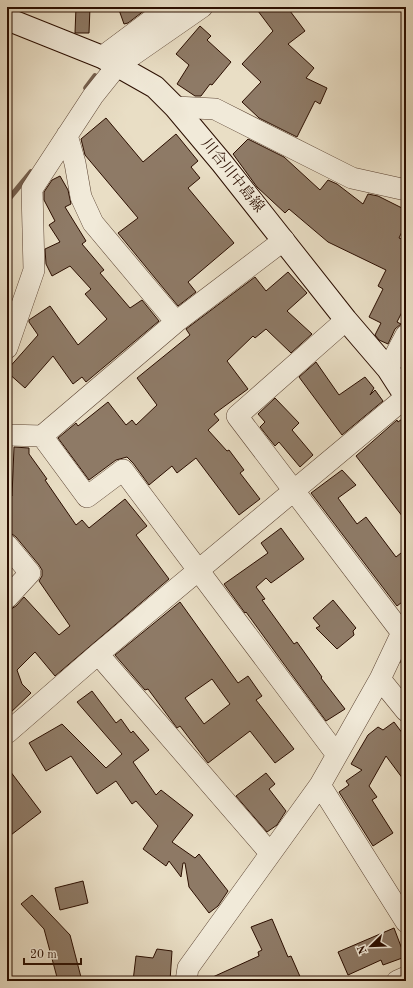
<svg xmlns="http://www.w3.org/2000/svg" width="413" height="988" font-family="'Old Standard TT','Noto Serif JP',serif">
	<rect width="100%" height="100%" fill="#e9dec5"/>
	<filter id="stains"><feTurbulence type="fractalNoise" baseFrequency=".005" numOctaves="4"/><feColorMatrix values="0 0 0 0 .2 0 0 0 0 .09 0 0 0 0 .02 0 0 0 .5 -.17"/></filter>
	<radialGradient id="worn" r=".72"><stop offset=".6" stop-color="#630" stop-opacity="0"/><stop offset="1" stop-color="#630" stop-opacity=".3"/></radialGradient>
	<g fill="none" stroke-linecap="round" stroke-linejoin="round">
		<path stroke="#76604e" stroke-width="5.5" d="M86,88L95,76
			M7,201L31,172
			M400,660L406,649"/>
	</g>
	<path fill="#8e7a66" stroke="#2b0e00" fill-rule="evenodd" d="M76,7H90L89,33H75Z
		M118,7H149L128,23L124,24Z
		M255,7H287L305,31L288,44L314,68L306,78L327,88L320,104L315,101L297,137L259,118L242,102L261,82L242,64L273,31Z
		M200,26L211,36L207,40L231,62L212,85L210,84L201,96H195L177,84L189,65L176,54Z
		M106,118L143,162L176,134L198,161L191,167L200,178L188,188L234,243L188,282L196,292L178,306L118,233L138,218L85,155L81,139Z
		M248,139L284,157L320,190L328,180L337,184L363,204L368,194L378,196L406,210V223L399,238L406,241V304L397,322L401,324L395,329L388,344L379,340L375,335L381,323L369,317L383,289L378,286L386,270L328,242L289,209L285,213L257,187L233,154Z
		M60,176L68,190L71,204L65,207L86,241L82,244L104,270L100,273L130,308L142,300L159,321L86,382L82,377L73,384L53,356L25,388L7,372V370L38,335L29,322V320L50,306L78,345L107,319L85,294L91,289L70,266L52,276L46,264L45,249L60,242L49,225L55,221L44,200V192L52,180Z
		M288,272L307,293L287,311L312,334L291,353L266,329L255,338L253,336L227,361L248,389L214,414L219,420L208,430L227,451L229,450L244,470L240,473L260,499L239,515L196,458L177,473L172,466L149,485L133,463L127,457L116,460L89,480L58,438L76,423L78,426L108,402L126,425L132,420L136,425L157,405L137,378L190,335L186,329L255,277L266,291Z
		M316,362L339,395L365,377L374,388L370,395L375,390L383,401L342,435L299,377Z
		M275,398L299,423L292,430L313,455L300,467L279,442L275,446L260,427L265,422L258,414Z
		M406,416V521L356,456L397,420L398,422Z
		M14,447L29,448V454L47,479L45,480L76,525L82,520L89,528L125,499L147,526L136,535L169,579L55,676L35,652L17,670L22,684L31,693L7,716V610L11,609L16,606L24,597L59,635L70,626L39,581L42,576V570L39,565L16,537L12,534L7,533V488L12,496Z
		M342,470L356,485L338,498L357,524L366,517L396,557L406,549V599L397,606L311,493Z
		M281,528L304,559L271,583L266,578L256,587L265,599L262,600L294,644L297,642L322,677L321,678L345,709L326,721L278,656L246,612L245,613L224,584L268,553L261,543Z
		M333,600L356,628L353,631L354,635L337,649L316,628L320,626L313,618Z
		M180,602L238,683L248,676L262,696L256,700L294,749L275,763L250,731L208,763L180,726L177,728L148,689L145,690L115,655ZM212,679L230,704L204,724L185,698Z
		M92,691L116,723L121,719L131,733L133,731L149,750L133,762L156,795L161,790L193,815L172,842L195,858L199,854L228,891L218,906L209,913L189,887L185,863H183L181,877L169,861L166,866L143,849L158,826L136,801L132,804L116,781L97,794L71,756L46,771L29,743L62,724L106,768L122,754L77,702Z
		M394,722L406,738V783L386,756L369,786L377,797L372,800L393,833L373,846L339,792L349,785L346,781L362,770L351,764L368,735L378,727L383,730Z
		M7,767L41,812L7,838Z
		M266,773L275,784L269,789L286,811L277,825L267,832L236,796Z
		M83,881L88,903L60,910L55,888Z
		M32,895L70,935L82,981H58L44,929L21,904Z
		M272,919L288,957L291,956L302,981H204L259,956L258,952L262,950L251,927Z
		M394,928L405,957L383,965L381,960L348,975L338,952Z
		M157,949L172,951L170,981H133L136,956L153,958Z"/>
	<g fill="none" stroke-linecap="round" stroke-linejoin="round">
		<g stroke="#5a4231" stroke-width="22">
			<path id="minor" d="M102,57L169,7
				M175,107L215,109L352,178L406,190
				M67,135L75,163L81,197L93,223L176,322
				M346,320L237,416L402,633
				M7,348L34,270L32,189L93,96L117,66L202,7
				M388,369L406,335
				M7,435L42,436L176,322L284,240
				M42,436L87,497L123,470L337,755
				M7,545L30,573L7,598
				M98,654L270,853
				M380,679L406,711
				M7,733L98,654L406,397
				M320,785L406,922
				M186,981L188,968L320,785L380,679L406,624
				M397,981L406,977"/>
		</g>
		<g stroke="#2b0e00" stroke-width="24">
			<path id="secondary" d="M7,19L102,57L155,87L175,107L222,163L346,320L388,369L406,397"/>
		</g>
		<use href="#minor" stroke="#f1ead9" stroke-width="21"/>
		<use href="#secondary" stroke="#f1ead9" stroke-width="22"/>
	</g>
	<g text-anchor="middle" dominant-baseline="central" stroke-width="3" stroke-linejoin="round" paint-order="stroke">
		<g font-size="15" fill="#2b0e00" stroke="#f1ead9">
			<text transform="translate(232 176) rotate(51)">川合川中島線</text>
		</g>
	</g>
	<rect width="413" height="988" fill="none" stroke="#e9dec5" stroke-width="24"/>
	<rect x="8" y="8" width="397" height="972" fill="none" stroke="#2b0e00" stroke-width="2"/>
	<rect x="12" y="12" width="389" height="964" fill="none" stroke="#2b0e00"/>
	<g transform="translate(371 946) rotate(247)" stroke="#f1ead9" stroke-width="3" paint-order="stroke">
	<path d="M0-3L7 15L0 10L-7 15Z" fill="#2b0e00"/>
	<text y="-6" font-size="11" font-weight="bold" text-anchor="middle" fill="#2b0e00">N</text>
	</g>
	<path d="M24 958v6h57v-6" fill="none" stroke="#2b0e00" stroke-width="2"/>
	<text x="30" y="958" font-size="12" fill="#2b0e00" stroke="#f1ead9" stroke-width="3" paint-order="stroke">20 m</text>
	<rect width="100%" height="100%" filter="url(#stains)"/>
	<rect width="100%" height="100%" fill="url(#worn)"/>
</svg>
